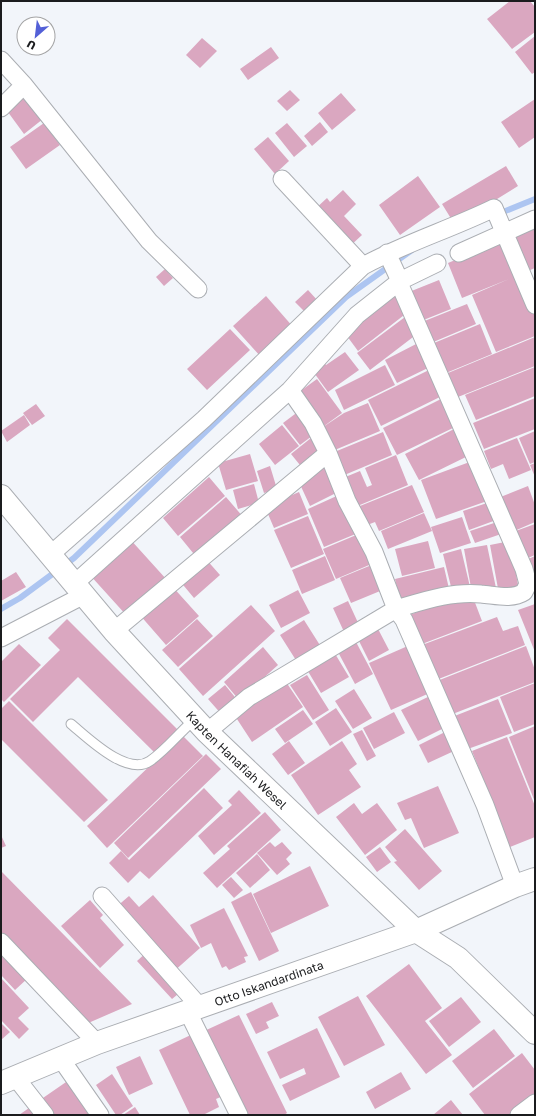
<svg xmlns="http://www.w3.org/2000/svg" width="536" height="1116" font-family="'Golos Text',sans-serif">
	<rect width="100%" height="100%" fill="#f2f5fa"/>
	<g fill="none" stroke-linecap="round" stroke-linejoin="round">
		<path stroke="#adc5f1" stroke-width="6" d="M498,214L535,199
			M1,609L20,598L74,558L346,297L412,250"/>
	</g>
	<path fill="#daa7c0" d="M510,1H530L535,7V32L512,49L487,19Z
		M535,36V72L532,74L515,52Z
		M202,38L217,51L200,68L186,55Z
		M271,47L279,58L248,80L240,69Z
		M290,90L300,100L287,111L277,101Z
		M341,93L356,110L332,130L318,113Z
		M24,94L43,119L24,134L5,108Z
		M535,99V137L519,148L501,122Z
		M320,122L328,132L312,146L304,136Z
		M44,123L60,145L26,169L10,147Z
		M287,123L307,146L294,157L275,133Z
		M268,137L289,161L275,174L254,149Z
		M506,166L518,186L455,225L442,204Z
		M418,176L440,207L400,235L379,205Z
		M343,190L356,204L344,216L362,235L349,247L314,210L327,198L330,202Z
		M535,225V268L523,273L507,237Z
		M504,240L535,312V336L496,352L472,295L509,279L462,298L448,263Z
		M165,269L173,278L164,286L156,277Z
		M439,280L451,309L421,321L409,292Z
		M308,290L318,301L306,313L295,302Z
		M395,295L408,312L358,351L344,332Z
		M266,296L294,328L261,357L233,326Z
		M467,304L476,324L431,343L422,322Z
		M405,317L417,334L370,370L357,353Z
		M480,324L492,354L446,373L434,343Z
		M230,329L250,350L207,390L187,369Z
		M535,337V366L458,397L448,373Z
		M420,342L432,366L397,383L385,360Z
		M345,352L359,370L328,392L312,370L323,361L326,365Z
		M385,365L395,385L344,410L335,390Z
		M535,367V396L476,420L465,395Z
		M433,368L446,394L381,426L368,400Z
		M317,379L342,413L320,429L295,395Z
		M535,398V429L484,449L473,423Z
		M441,399L455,427L397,455L383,428Z
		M368,403L380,431L330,452L320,429L344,413Z
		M36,404L45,416L32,425L23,413Z
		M299,411L316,433L300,445L283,423Z
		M24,415L30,425L7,442L1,431Z
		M282,425L299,446L275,465L259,444Z
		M458,427L472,454L419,480L405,454Z
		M535,431V462L530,464L519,438Z
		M383,432L392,455L342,476L332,453Z
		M311,438L324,455L304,470L291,454Z
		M517,438L531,470L509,479L503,464L491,469L484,451Z
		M250,454L258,481L226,490L218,463Z
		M396,455L408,485L355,507L343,478L360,471L367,487L372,485L365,468Z
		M475,460L490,500L436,519L421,480Z
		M535,463V477L530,465Z
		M270,466L277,489L264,493L257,471Z
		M325,467L338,492L310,506L298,480Z
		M209,477L225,496L178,536L163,518Z
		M254,484L259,503L238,509L233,490Z
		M412,485L424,512L379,531L375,522L362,527L355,508Z
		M528,486L535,505V522L512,532L498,498Z
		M299,492L308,514L274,528L265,507Z
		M341,494L358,533L324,547L308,509Z
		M226,497L244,518L198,559L180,537Z
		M493,501L499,519L469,530L463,511Z
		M424,513L432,531L388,549L381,531Z
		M308,516L324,554L291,568L274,530Z
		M462,517L471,543L440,553L431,527Z
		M500,521L504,533L475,543L470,531Z
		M535,524V555L523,560L513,532Z
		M361,533L374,563L336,579L323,549Z
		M129,538L167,580L127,616L89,574Z
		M428,541L435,568L402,576L395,549Z
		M510,541L519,590L499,594L490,545Z
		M487,545L496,588L472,593L464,549Z
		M461,549L471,591L453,595L443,554Z
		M325,556L335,580L302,594L292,570Z
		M535,556V573L531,574L526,560Z
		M205,558L220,575L194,598L179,580Z
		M374,564L385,589L351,603L340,578Z
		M444,567L450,593L401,605L395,579Z
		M16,572L26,587L1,601V581Z
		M171,585L199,616L166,645L139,614Z
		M298,590L310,613L281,628L269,605Z
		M474,600L482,621L422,644L410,615L441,602Z
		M348,601L360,627L345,634L333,608Z
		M535,604V652L518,610Z
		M251,605L275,631L203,696L179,669Z
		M497,617L503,631L518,626L525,645L436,680L422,645Z
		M67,619L178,730L155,753L78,677L33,722L10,699L60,650L48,638Z
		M197,619L213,636L178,667L162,650Z
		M304,620L323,650L299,665L280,635Z
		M377,627L389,650L369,661L357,637Z
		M356,642L373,674L355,684L338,652Z
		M19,644L41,665L4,702L1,699V662Z
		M410,645L432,692L391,710L369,663Z
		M526,646L535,670V682L450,715L437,681Z
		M263,647L278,665L239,700L224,682Z
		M334,652L349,677L321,693L306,668Z
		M307,675L329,710L313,720L290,685Z
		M286,682L303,707L252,742L235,716Z
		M535,683V724L514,732L500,697Z
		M225,685L239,702L223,716L208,699Z
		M354,689L372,718L353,729L335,701Z
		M432,695L448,726L418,741L401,710Z
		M498,699L512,733L465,750L452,717Z
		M9,701L108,800L84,822L1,739V709Z
		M336,708L352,732L330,746L315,722Z
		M303,710L313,724L285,743L275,729Z
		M394,712L405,733L374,749L363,728Z
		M535,726V802L509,737Z
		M362,730L376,756L367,761L353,734Z
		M445,732L454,751L428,763L419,745Z
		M182,735L203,756L107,848L87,826Z
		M507,737L535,806V837L510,847L472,751Z
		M289,741L305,763L288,775L272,754Z
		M342,741L357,764L349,770L361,787L318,815L291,775Z
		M206,754L221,769L128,858L114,843Z
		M438,786L459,833L424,848L411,818L405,820L397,803Z
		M204,788L223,808L149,879L140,871L128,883L109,863L121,851L129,860Z
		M239,790L261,813L214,855L198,836L232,805L228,801Z
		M354,803L362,814L377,803L397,830L365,855L336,817Z
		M265,812L281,830L217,888L203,873L230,849L227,846Z
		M405,829L442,871L419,890L394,862L397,861L385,847Z
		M1,835L6,846L1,848Z
		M270,842L275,847L282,842L292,853L286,859L290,864L277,875L257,853Z
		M380,847L391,862L377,872L366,857Z
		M257,854L270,870L250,888L236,873Z
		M310,866L329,906L271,933L253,894Z
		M1,871L132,1004L86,1024L1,937Z
		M231,877L243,890L234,898L222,885Z
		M251,892L279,951L259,961L231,902Z
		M153,895L200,948L172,973L115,908L129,896L139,907Z
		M90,900L103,915L100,918L124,945L100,968L61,926Z
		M224,908L248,956L244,957L246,962L229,970L226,966L222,968L211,943L201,948L190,925Z
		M1,950L28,978L15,990L1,975Z
		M148,951L183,990L172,999L137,961Z
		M409,964L442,1008L425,1021L452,1055L426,1074L366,996Z
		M1,978L29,1008L18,1018L29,1029L19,1039L1,1020Z
		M358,996L385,1045L344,1066L318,1017Z
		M461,997L481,1022L449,1047L429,1021Z
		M272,1002L279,1016L266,1022L269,1028L256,1034L246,1014Z
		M239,1015L287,1113L284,1115H242L202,1032Z
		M1,1023L10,1032L1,1040Z
		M317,1028L340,1077L290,1101L282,1085L306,1074L304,1068L280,1079L267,1052Z
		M494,1029L515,1056L473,1088L452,1061Z
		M195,1033L225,1095L216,1099L219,1107L203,1115H190L159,1050Z
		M522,1053L535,1070V1101L517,1115H485L469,1094Z
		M140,1056L153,1084L129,1095L116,1067Z
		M401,1072L411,1089L375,1109L366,1092Z
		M112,1074L133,1106L120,1115H116L96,1085Z
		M69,1080L93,1115H50L40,1100Z
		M451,1100L463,1115H433Z
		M135,1107L140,1115H123Z
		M29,1108L34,1115H19Z"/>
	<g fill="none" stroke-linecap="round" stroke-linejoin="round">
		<g stroke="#abaeb3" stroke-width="11">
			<path id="service" d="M71,724C87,737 127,777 150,761C166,750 180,732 195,719"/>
		</g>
		<g stroke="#abaeb3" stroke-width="19">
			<path id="minor" d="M1,60L24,85L149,241L198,289
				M1,108L24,85
				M282,179L363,266C405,243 451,229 494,208L535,305
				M387,253L400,281
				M459,253L535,219
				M290,390L313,423L328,453L347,501L374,552L396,609C423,601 452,591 481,594C495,595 512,600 524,592L528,584L524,569L399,283
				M50,555L204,419L363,266
				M74,584L290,390L357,315L400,281L437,263
				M114,631L328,453
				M1,638L84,595
				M207,732L249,697L396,609L404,620L485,805L515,886
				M102,896L200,1007
				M1,942L97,1043
				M188,1012L239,1115
				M61,1059L100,1115
				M16,1078L45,1115
				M519,1115L535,1103"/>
		</g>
		<g stroke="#abaeb3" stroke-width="24">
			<g id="primary">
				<path id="s1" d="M1,496L114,631L207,732L416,931L458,958L535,1033"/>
				<path id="s2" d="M1,1083L97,1043L416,931L515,886L535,879"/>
			</g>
		</g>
		<use href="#service" stroke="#fff" stroke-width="9"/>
		<use href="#minor" stroke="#fff" stroke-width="17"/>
		<use href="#primary" stroke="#fff" stroke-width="22"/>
	</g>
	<g text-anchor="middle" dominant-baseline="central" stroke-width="4" stroke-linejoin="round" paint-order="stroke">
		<g font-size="12" fill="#1b1c1e" stroke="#fff">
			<text stroke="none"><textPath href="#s1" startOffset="354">Kapten Hanafiah Wesel</textPath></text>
			<text stroke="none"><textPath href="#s2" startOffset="286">Otto Iskandardinata</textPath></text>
		</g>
	</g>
	<rect width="536" height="1116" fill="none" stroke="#1b1c1e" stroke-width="4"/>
	<g transform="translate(36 36) rotate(208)"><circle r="19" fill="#ffffff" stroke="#a4a4a5"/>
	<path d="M0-3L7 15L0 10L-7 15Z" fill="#5360d7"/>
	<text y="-6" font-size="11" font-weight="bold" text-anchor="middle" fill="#1b1c1e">U</text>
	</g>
</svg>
